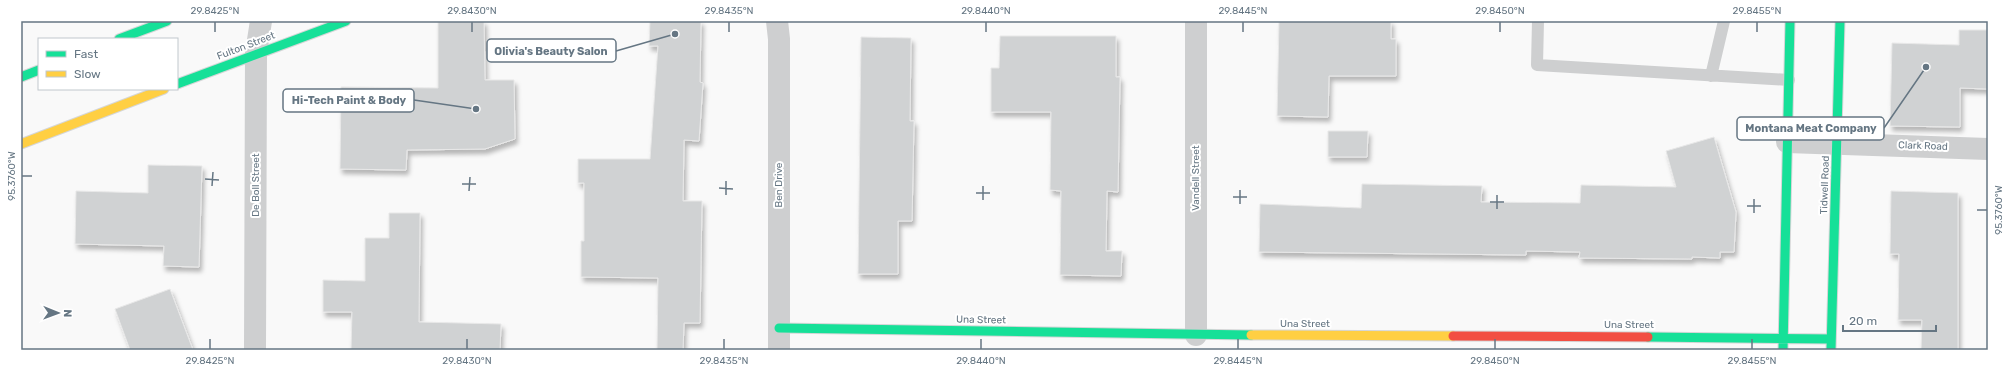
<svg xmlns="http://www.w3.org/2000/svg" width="2009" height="371" font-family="Rubik,sans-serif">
	<defs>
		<filter id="shadow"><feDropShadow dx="2.5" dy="4.5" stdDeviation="2" flood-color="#0004"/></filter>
	</defs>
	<rect width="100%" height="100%" fill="#f9f9f9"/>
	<path fill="#d0d2d3" stroke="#e8e8e8" filter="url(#shadow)" d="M438,21H484L485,80H514L515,139L485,149L407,150L406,170L340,169L341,87L438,88Z
		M650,21H701L700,82L703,83L699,141L684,140L683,201H702L700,323H684L683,350H657L658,278L581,277V241H584V183H578V159H650L658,46H649Z
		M1279,21H1391V39H1396V76H1329L1328,117L1277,116Z
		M1959,30H1988V89L1960,88V127L1890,126L1892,43L1959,45Z
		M1000,36H1116V77H1120L1118,192L1107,191L1106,251H1122L1121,276L1060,275L1061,191L1050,190L1051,112H991V68H999Z
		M861,37L911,38L910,121H914L912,221H898V274H858Z
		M1328,131H1368L1367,157H1328Z
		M1714,137L1736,212L1734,252H1720V258L1692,257V259L1579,258L1580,252L1526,251V255L1259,252L1260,204L1361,208L1362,184L1482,186L1481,202L1580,203L1581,185L1676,187L1666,151Z
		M148,165L202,166L199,267L163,266L164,246L75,244L76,191L148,193Z
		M1891,191L1958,193V350H1921L1922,320H1898L1899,254H1890Z
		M389,213H420L419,322L501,324L500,350H351L352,312H323V280L365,281V238H389Z
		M170,289L193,350H130L115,309Z"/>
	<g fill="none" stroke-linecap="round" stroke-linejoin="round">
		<g stroke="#d5d6d7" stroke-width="11">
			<path id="fast" d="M119,39L167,21
				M21,77L39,70
				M177,84L346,21
				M779,328L1251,335
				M1648,337L1831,339
				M1783,350L1790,21
				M1831,350L1840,21"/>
		</g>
		<g stroke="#d5d6d7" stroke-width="11">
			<path id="slow" d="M21,144L164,89
				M1251,335L1453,336"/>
		</g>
		<g stroke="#d5d6d7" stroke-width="11">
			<path id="jam" d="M1453,336L1648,337"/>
		</g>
		<path stroke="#cecfd0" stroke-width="12" d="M1538,21L1537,65L1789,80
			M1711,76L1724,21"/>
		<path stroke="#cecfd0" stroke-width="22" d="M777,21L779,39V350
			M1787,142L1988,149
			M1196,335V21
			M255,350L256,53L261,21"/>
		<use href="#fast" stroke="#16e098" stroke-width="9"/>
		<use href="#slow" stroke="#ffcf43" stroke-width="9"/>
		<use href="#jam" stroke="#f24e42" stroke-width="9"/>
	</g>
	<path fill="none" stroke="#657683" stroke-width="1.5" d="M215,32V22M472,32V22M729,32V22M986,32V22M1243,32V22M1500,32V22M1757,32V22M22,176H32M205,179L219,180M462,184H476M212,186L213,172M719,188L733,189M469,191L470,177M976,193H990M726,195V181M1233,197H1247M983,200V186M1490,202H1504M1240,204V190M1747,206H1761M1497,209V195M1977,210H1987M1754,213V199M210,349V339M467,349V339M724,349V339M981,349V339M1238,349V339M1495,349V339M1752,349V339"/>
	<g text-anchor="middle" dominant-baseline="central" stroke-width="4" stroke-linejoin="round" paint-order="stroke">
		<g font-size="10" fill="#657683" stroke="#fff">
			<text transform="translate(246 46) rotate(-21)">Fulton Street</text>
			<text transform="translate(1923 146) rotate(2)">Clark Road</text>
			<text transform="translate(1196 178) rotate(-90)">Vandell Street</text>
			<text transform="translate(256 185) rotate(-90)">De Boll Street</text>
			<text transform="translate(779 185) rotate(-90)">Ben Drive</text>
			<text transform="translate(1825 185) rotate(-88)">Tidwell Road</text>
			<text transform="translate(981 320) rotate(1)">Una Street</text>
			<text x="1305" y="324">Una Street</text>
			<text x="1629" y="325">Una Street</text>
		</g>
	</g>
	<path fill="none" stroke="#657683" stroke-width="1.5" d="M675 34L616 51M476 109L414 100M1926 67L1884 128"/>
	<g fill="#657683" stroke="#fff" stroke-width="1.5">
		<circle cx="675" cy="34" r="4"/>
		<circle cx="476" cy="109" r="4"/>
		<circle cx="1926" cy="67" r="4"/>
	</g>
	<g fill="#fff" stroke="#657683" stroke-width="1.5">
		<rect x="487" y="39" width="129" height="23" rx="4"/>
		<rect x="283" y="89" width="131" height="23" rx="4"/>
		<rect x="1737" y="117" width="147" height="23" rx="4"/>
	</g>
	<g font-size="11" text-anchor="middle" font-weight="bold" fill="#657683">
		<text x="551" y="55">Olivia's Beauty Salon</text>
		<text x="349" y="104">Hi-Tech Paint &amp; Body</text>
		<text x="1811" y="132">Montana Meat Company</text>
	</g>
	<rect width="2009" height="371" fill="none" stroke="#ffffff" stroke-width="44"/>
	<rect x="38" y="38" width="140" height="52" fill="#ffffff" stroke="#c1c8cd"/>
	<rect x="46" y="51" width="20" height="6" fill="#16e098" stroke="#c1c8cd"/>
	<text x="74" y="58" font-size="12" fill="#657683">Fast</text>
	<rect x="46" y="71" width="20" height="6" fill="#ffcf43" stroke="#c1c8cd"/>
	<text x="74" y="78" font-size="12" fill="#657683">Slow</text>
	<g transform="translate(58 313) rotate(91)" stroke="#ffffff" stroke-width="3" paint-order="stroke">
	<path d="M0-3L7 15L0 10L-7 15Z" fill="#657683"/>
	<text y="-6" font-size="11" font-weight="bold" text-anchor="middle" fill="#657683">N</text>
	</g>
	<path d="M1843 325v6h93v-6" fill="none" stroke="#657683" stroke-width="2"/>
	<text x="1849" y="325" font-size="12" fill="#657683" stroke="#ffffff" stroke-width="3" paint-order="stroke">20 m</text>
	<rect x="22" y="22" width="1965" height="327" fill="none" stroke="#657683" stroke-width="1.5"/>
	<g font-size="10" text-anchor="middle" fill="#657683">
		<text x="215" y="14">29.8425°N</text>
		<text x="472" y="14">29.8430°N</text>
		<text x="729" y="14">29.8435°N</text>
		<text x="986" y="14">29.8440°N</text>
		<text x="1243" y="14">29.8445°N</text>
		<text x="1500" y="14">29.8450°N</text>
		<text x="1757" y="14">29.8455°N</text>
		<text transform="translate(11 176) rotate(-90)" y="4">95.3760°W</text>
		<text transform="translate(1998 210) rotate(-90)" y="4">95.3760°W</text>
		<text x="210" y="364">29.8425°N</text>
		<text x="467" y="364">29.8430°N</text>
		<text x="724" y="364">29.8435°N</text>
		<text x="981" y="364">29.8440°N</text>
		<text x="1238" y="364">29.8445°N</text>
		<text x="1495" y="364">29.8450°N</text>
		<text x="1752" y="364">29.8455°N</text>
	</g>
</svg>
